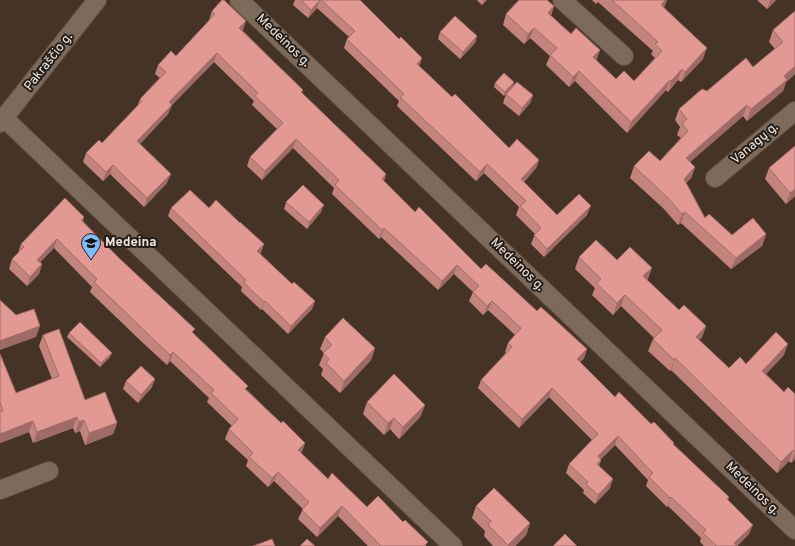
<svg xmlns="http://www.w3.org/2000/svg" width="795" height="546" font-family="Overpass,sans-serif">
	<rect width="100%" height="100%" fill="#453426"/>
	<g fill="none" stroke-linecap="round" stroke-linejoin="round">
		<g stroke="#5f5044" stroke-width="20">
			<path id="minor" d="M239,0L795,530
				M562,0L624,56
				M4,118L453,546
				M0,123L97,0
				M715,178L795,111
				M0,490L49,471"/>
		</g>
		<use href="#minor" stroke="#7d6a5b" stroke-width="18"/>
	</g>
	<path fill="#c3847e" d="M295,0H360L399,39L422,58L419,66L452,97L509,148L539,160L536,168L524,182L557,215H587L544,257L531,244L535,234L516,215L519,207L484,173L476,181L397,106L399,101L344,48L347,39L349,37L317,8L308,18L293,5Z
		M477,0H487L482,5Z
		M592,0H667L664,7L703,59L681,82L678,80L668,92L666,90L627,133L575,81L569,87L546,65L550,56L530,38L524,44L503,25L506,14L554,6L551,16L571,34L600,50L596,60L616,79L634,81L655,58L651,54L653,51L598,2L596,4Z
		M757,0H776L767,9Z
		M212,11L243,30H242L303,90L302,93L386,174L384,181L415,212L481,269L587,349L584,358L580,362L615,397L651,424L729,497L728,500L749,534L737,546H704L700,542L701,538L668,506L667,507L646,486L648,480L615,445L601,459V460L599,466L610,488L595,504L583,493L584,490L566,473L569,464L592,440L549,397L519,428L478,388L481,380L506,353L505,352L508,343L515,335L488,310L483,315L469,301L473,292L454,274L438,290L381,237L379,239L332,194L334,188L293,148L262,180L247,166L250,157L277,129L252,105L254,101L214,62L172,105L168,114L140,144L167,183L144,207L110,174L103,181L83,162L86,153L102,143L137,107L140,99L160,78L155,74L158,65L176,56L209,21V20Z
		M795,11V74L786,82L783,91L747,121L743,116L690,162L695,167L691,178L686,183L705,218L732,235L766,234L762,246L731,269L681,223L678,225L663,208L630,178L634,166L660,161L681,138L677,135L680,127L675,120L679,109L707,91L753,67L775,49L769,42L773,30Z
		M440,32L477,36L475,43L460,59L438,39Z
		M514,82L513,86L504,96L494,87L495,83Z
		M506,94L533,95L530,103L519,116L503,103Z
		M795,146V196L786,204L765,179L769,168Z
		M286,202L321,212L307,229L284,209Z
		M171,208H209L240,223L264,244L261,252L260,254L292,284L315,301L312,309L288,334L262,309L261,310L241,291L242,287L168,216Z
		M84,217L83,221L193,334L247,390L281,423L305,443L301,453L328,479L367,507L427,546H368L338,516L317,537L298,519L303,509L274,481L268,487L246,466L248,460L225,439L229,429L232,426L207,402L209,398L170,361L167,365L143,343L90,292L92,287L54,248L40,262L42,264L39,274L27,286L9,269L12,259L18,253L21,244Z
		M579,257L617,260L648,279L647,280L679,310L706,326L702,337L699,340L729,368L784,355L766,374L784,392L795,394V459L791,463L789,461L777,473L671,370L670,371L648,351L653,339L654,338L621,306L613,315L592,295L595,288L575,269Z
		M69,333L110,357L100,367L67,337Z
		M43,335L85,400L117,423L113,434L85,445L80,431L75,433L73,428L33,443L29,432L0,443V354L16,393L52,379L39,346Z
		M325,337L375,348L371,360L340,393L321,375L323,369L319,365L324,353L320,349Z
		M126,381L152,387L138,403L123,389Z
		M367,402L425,405L420,417L399,439L390,429L384,435L363,414Z
		M476,506L530,523L526,535L515,546H493L484,536L485,531L472,518Z"/>
	<path fill="#9f6b67" d="M320,0L317,8L308,18L311,10Z
		M484,0H487L482,5Z
		M665,0H667L664,7L661,5Z
		M770,0H776L767,9Z
		M554,6L550,17L548,13Z
		M246,21L243,30L236,37L239,28Z
		M534,28L530,38L524,44L528,34Z
		M477,36L475,43L460,59L463,52Z
		M707,48L703,59L681,82L685,72Z
		M600,50L596,61L593,57Z
		M217,53L214,62L172,105L168,114L134,150L137,141L169,102Z
		M422,58L419,67L417,64Z
		M795,66V74L786,82L783,91L747,121L751,109L784,76Z
		M682,69L678,80L668,92L671,81Z
		M579,71L575,81L569,87L573,77Z
		M670,80L666,90L627,133L631,122Z
		M514,82L513,86L504,96L505,92Z
		M533,95L530,103L519,116L522,108Z
		M747,105L743,116L682,169L686,158Z
		M296,139L293,148L262,180L265,171Z
		M539,160L536,168L518,188L521,179Z
		M487,164L484,173L476,181L480,172Z
		M113,165L110,174L103,181L106,172Z
		M695,167L691,178L679,190L684,179Z
		M171,174L167,183L144,207L147,198Z
		M386,174L383,183L382,179Z
		M795,189V196L786,204L790,193Z
		M324,205L321,212L307,229L309,222Z
		M591,206L587,215L544,257L547,249Z
		M685,212L681,223L678,225L682,214Z
		M384,228L381,237L379,239L382,230Z
		M766,234L762,246L731,269L736,258Z
		M57,239L54,248L34,269L37,260Z
		M264,244L261,252L254,260L257,251Z
		M42,264L39,274L27,286L30,277Z
		M457,265L454,274L438,290L442,281Z
		M652,268L648,279L639,288L643,276Z
		M625,295L621,306L613,315L617,303Z
		M265,301L262,309L261,310L264,302Z
		M315,301L312,309L288,334L291,326Z
		M492,301L488,310L483,315L487,306Z
		M40,326L36,337L0,350V341Z
		M706,326L702,337L692,348L696,337Z
		M788,344L784,355L758,382L762,371Z
		M375,348L371,360L340,393L344,381Z
		M587,349L584,358L574,368L577,359Z
		M173,352L170,361L167,365L170,355Z
		M112,353L110,357L100,367L101,363Z
		M675,358L671,370L670,371L674,360Z
		M155,379L152,387L138,403L141,395Z
		M552,388L549,397L519,428L522,419Z
		M425,405L420,417L399,439L403,427Z
		M77,417L73,428L33,443L37,432Z
		M394,418L390,429L384,435L388,423Z
		M84,420L80,431L75,433L79,422Z
		M33,421L29,432L0,443V434Z
		M117,423L113,434L85,445L89,433Z
		M618,436L615,445L594,465L598,456Z
		M305,443L302,452L295,459L298,450Z
		M793,450L789,461L777,473L781,462Z
		M795,453V459L791,463Z
		M601,460L598,469L597,464Z
		M278,472L274,481L268,487L272,478Z
		M613,479L610,488L595,504L598,495Z
		M671,497L668,506L667,507L670,498Z
		M342,506L338,516L317,537L320,528Z
		M530,523L526,535L515,546H508V545Z
		M753,525L749,534L737,546L734,543Z"/>
	<path fill="#e39993" stroke="#9f6b67" d="M222,0H224L246,21L239,28L303,90L301,92L386,174L382,179L415,212L419,207L481,269L486,264L537,311L541,307L587,349L577,359L615,397L619,392L651,424L654,422L674,443L673,444L729,497L727,499L753,525L734,543L737,546H717L703,533L706,530L671,497L670,498L649,477L653,473L618,436L598,456L601,460L597,464L613,479L598,495L586,484L588,482L569,464L598,434L552,388L522,419L481,380L512,347L508,343L521,328L492,301L487,306L473,292L479,286L457,265L442,281L384,228L382,230L335,185L339,180L296,139L265,171L250,157L283,123L255,96L258,93L217,53L169,102L172,105L137,141L171,174L147,198L113,165L106,172L86,153L99,140L102,143L142,101L140,99L166,72L158,65L171,51L176,56L215,14L212,11Z
		M301,0H320L311,10Z
		M321,0H360L399,39L401,37L422,58L417,64L452,97L455,94L509,148L517,139L539,160L521,179L557,215L579,194L591,206L547,249L534,235L541,228L520,206L526,201L487,164L480,172L400,97L404,94L347,39L355,31Z
		M519,0H547L554,6L548,13L571,34L576,28L600,50L593,57L616,79L624,71L634,81L662,51L655,44L658,42L612,0H665L661,5L707,48L685,72L682,69L671,81L670,80L631,122L579,71L573,77L550,55L557,48L534,28L528,34L506,14Z
		M795,11V66L784,76L787,80L751,109L747,105L686,158L695,167L684,179L705,218L709,214L732,235L753,218L766,234L736,258L685,212L682,214L667,197L634,166L649,151L660,161L688,131L682,123L687,119L679,109L702,89L707,91L746,58L753,67L783,42L773,30Z
		M455,16L477,36L463,52L440,32Z
		M504,73L514,82L505,92L495,83Z
		M517,82L533,95L522,108L506,94Z
		M795,146V189L790,193L769,168Z
		M303,185L324,205L309,222L286,202Z
		M190,190L209,208L216,200L240,223V222L264,244L257,251L292,284L294,282L315,301L291,326L265,301L264,302L244,283L246,280L171,208Z
		M65,198L84,217L81,220L120,259L195,329L192,332L248,386L245,389L281,423L283,421L305,443L298,450L328,479L332,473L367,507L378,496L403,522L405,520L428,542L424,546H380H381L342,506L320,528L302,510L309,502L278,472L272,478L249,457L253,453L229,429L238,419L211,393L214,390L173,352L170,355L147,333L94,282L97,279L57,239L37,260L42,264L30,277L12,259L24,247L21,244Z
		M596,240L617,260L630,247L652,268L643,276L679,310L684,305L706,326L696,337L729,368L740,357L746,364L776,332L788,344L762,371L784,392L788,387L795,394V452L793,450L781,462L675,358L674,360L653,339L662,330L625,295L617,303L596,283L601,279L579,257Z
		M0,300L16,315L34,309L40,326L0,341Z
		M343,318L375,348L344,381L326,363L329,359L323,353L332,345L325,337Z
		M80,322L112,353L101,363L69,333Z
		M59,329L85,400L105,392L117,423L89,433L84,420L79,422L77,417L37,432L33,421L0,434V412L3,411L0,402V354L16,393L59,376L43,335Z
		M141,366L155,379L141,395L126,381Z
		M394,374L425,405L403,427L394,418L388,423L367,402Z
		M494,488L530,523L508,545L488,525L491,521L476,506Z
		M565,534L577,546H553Z
		M272,539L275,546H253Z
		M307,539L315,546H300Z"/>
	<defs>
		<g id="school-pin" transform="scale(1)"><path d="M0 17L-7.5 6A9.5 9.5 0 1 1 7.5 6Z" fill="#7fbdfa" stroke="#251d17"/><path d="M0-5L7-2L0 1L-7-2ZM-4 1L0 2.5L4 1V4Q0 6-4 4Z" fill="#111"/></g>
	</defs>
	<g fill-rule="evenodd">
		<use href="#school-pin" x="91" y="243"/>
	</g>
	<g text-anchor="middle" dominant-baseline="central" stroke-width="4" stroke-linejoin="round" paint-order="stroke">
		<g font-size="13" fill="#f2e7de" stroke="#251d17">
			<text transform="translate(283 41) rotate(44)">Medeinos g.</text>
			<text transform="translate(49 62) rotate(-52)">Pakraščio g.</text>
			<text transform="translate(755 144) rotate(-40)">Vanagų g.</text>
			<text transform="translate(517 265) rotate(44)">Medeinos g.</text>
			<text transform="translate(752 489) rotate(44)">Medeinos g.</text>
		</g>
		<g font-size="13" font-weight="bold" fill="#f2e7de" stroke="#251d17" text-anchor="start">
			<text x="105" y="243">Medeina</text>
		</g>
	</g>
</svg>
